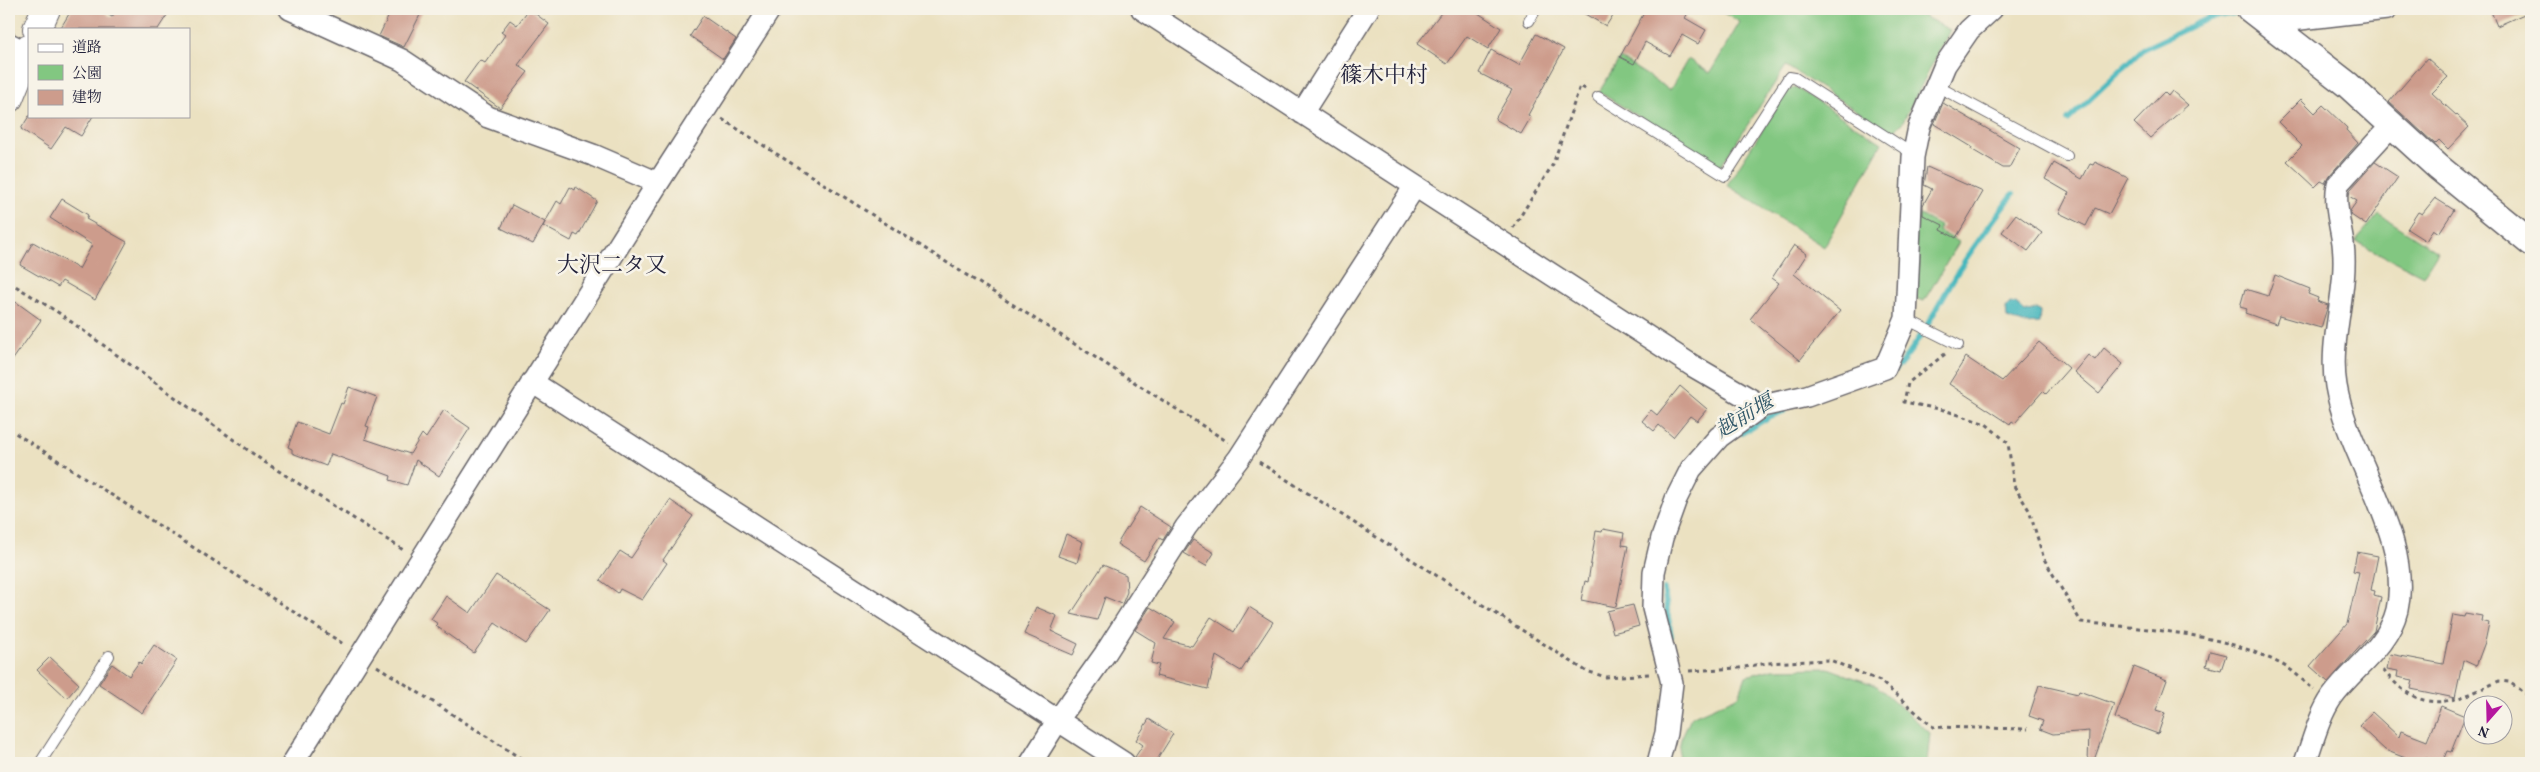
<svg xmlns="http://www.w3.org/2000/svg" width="2540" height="772" font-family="Vollkorn,'Noto Serif JP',serif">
	<rect width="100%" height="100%" fill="#f7f3e8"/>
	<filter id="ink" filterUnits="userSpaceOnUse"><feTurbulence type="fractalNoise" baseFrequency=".02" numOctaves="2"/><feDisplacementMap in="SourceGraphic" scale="10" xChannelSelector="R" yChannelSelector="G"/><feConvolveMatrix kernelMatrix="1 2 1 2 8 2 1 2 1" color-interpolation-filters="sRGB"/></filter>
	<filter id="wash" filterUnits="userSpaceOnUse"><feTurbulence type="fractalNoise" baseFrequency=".0096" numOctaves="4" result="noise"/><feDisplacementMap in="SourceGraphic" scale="20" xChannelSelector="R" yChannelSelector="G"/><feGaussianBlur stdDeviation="1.12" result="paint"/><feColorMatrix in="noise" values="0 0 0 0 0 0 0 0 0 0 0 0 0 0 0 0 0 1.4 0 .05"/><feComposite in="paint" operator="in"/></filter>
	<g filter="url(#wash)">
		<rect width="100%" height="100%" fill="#ebe1c1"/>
		<path fill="#82c781" stroke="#52745e" d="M1716,9H1910L1950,30L1902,123L1892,133L1786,66L1720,167L1599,92L1620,58L1670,90L1688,59L1710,73L1740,22Z
			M1795,87L1882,143L1824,247L1727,185L1787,91Z
			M1914,212L1940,226L1939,231L1959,242L1924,301L1914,298Z
			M2379,214L2438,252L2423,276L2355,241Z
			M1828,668L1877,686L1930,733L1927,763H1677L1681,739L1691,717L1739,696L1746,676L1773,669Z"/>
		<path fill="#47b7bd" stroke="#346c7c" d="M2010,303L2016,304L2025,312L2036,309L2040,312L2039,323L2023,324L2007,318L2006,308Z"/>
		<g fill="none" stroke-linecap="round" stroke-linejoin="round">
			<path stroke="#47b7bd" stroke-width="5.5" d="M2068,120L2143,49L2209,18L2236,13
				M1891,373C1916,353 1943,294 1962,265C1978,240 1996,217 2013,194
				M1742,433L1771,416L1784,411
				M1664,589L1671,636"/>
		</g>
		<g id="blocks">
			<path fill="#cd9c8c" d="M72,9H99L112,17L117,9H171L158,29H60Z
				M392,9H423L404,47L379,36Z
				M529,9L549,24L518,65L528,72L500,108L464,82L480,60L485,63L505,35L501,32L510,20L517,25Z
				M1444,9H1472L1501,28L1488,49L1467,36L1447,64L1417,44Z
				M1576,9H1617L1606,26Z
				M1646,9H1680L1688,13L1685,18L1706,30L1698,44L1682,35L1670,56L1645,42L1634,64L1620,57Z
				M2490,9H2531V11L2497,26Z
				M703,16L736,39L723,59L690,36Z
				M1536,34L1564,49L1528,115L1531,117L1521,134L1495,119L1512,90L1479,73L1491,50L1519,65Z
				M2427,58L2448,77L2432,93L2469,127L2448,149L2439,140L2435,144L2389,102Z
				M2172,91L2188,105L2150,138L2134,123L2164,92L2168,96Z
				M2301,99L2315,113L2323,105L2347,128L2346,130L2358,143L2329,176L2325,183L2321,181L2315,187L2287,161L2302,146L2278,122Z
				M1943,103L2020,148L2009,168H2003L1971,149L1972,147L1934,124Z
				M29,116H93L81,136L66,127L51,149L21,129Z
				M2095,162L2128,178L2109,214L2095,208L2086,226L2059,213L2069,193L2045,179L2054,163L2082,179L2090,164L2093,165Z
				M2375,162L2398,177L2366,225L2351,215L2350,211L2357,201L2349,196L2350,190Z
				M1927,167L1983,192L1956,238L1941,230L1943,225L1923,215V205L1932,189L1924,185Z
				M570,187L575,190L576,187L597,201L578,236L574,234L571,241L543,226L557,201L561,204Z
				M2435,198L2454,210L2439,233L2433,229L2426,241L2407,229L2418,212L2422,214Z
				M62,199L88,215L86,219L127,242L95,300L62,281L58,287L20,265L33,242L79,269L92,245L50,218Z
				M512,205L545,222L533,244L501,228Z
				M2016,214L2042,233L2028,251L2002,232Z
				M1794,245L1807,254L1794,274L1840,311L1800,360L1750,319L1779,283L1772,278Z
				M2275,275L2310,289L2308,294L2318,298L2317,301L2328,305L2321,328L2279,316L2276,324L2245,313L2247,309L2240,307L2245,289L2268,296Z
				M16,302L41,320L9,365V312Z
				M2039,342L2069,368L2046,394L2043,391L2015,423L2012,421L2010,424L1949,384L1966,357L2002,381Z
				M2104,348L2123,364L2099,393L2074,372L2088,355L2095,360Z
				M1680,386L1707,409L1697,421L1690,416L1673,437L1659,425L1654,431L1642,421L1651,410L1657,415Z
				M349,387L377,397L366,426L369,427L365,439L410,454L422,434L426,438L444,410L470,428L439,476L416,460L407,485L390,480L391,476L331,454L326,466L292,453V449L288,447L297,422L329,434L341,403L343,404Z
				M670,500L693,516L663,560L667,563L642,600L620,589L618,593L600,580L620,551L631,558Z
				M1140,507L1171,527L1163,540L1159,538L1144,561L1117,544Z
				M1603,529L1624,533L1622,545L1628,546L1616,607L1581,600L1585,581L1588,582L1596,531L1602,532Z
				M1066,534L1083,542L1077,563L1058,556Z
				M1193,540L1214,553L1206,566L1184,553Z
				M2357,552L2378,556L2371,590L2375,591L2374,595L2381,597L2374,631L2328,682L2310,666L2347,624L2359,572L2353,571Z
				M1103,565L1126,575L1127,592L1122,604L1105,597L1097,620L1071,614Z
				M496,575L550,610L526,644L495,623L474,653L436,626L438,624L431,619L446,596L470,613Z
				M1633,605L1639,626L1613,633L1607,611Z
				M1036,607L1057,616L1051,631L1078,644L1073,655L1024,634Z
				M1150,607L1175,622L1164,639L1192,646L1211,617L1234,632L1249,607L1273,622L1241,671L1216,656L1208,689L1156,676L1159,665L1151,663L1156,643L1135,630Z
				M2465,613L2482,616L2481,621L2489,623L2485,642L2476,666L2463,660L2455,698L2411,689L2413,680L2397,677L2398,671L2387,669L2390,654L2443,664L2453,615L2464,617Z
				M154,645L177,660L142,713L99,684L112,664L129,676L139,662L141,664Z
				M2210,651L2226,655L2221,670L2206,666Z
				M50,657L79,684L67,698L37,670Z
				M2134,667L2167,680L2156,710L2165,713L2158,734L2115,718Z
				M2039,685L2078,694L2079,691L2114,704L2093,763H2088L2089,731L2053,734L2040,729L2043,721L2029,716Z
				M2441,706L2465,716L2451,752L2447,751L2442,763L2426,758L2424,763H2418L2385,750L2359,726L2372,712L2399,737L2401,731L2427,741Z
				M1149,719L1173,734L1155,763H1144L1135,757L1143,745L1136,740Z"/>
		</g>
	</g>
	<g filter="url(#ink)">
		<use href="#blocks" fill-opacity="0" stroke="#68656a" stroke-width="1"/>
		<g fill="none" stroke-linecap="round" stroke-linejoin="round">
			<g stroke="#68656a" stroke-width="12">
				<path id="service" d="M1529,21L1536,9
					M1935,85L2067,156
					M1598,97L1725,176L1789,77L1795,78L1913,154
					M1906,319L1958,345
					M40,763L109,656"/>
			</g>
			<g stroke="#68656a" stroke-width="24">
				<path id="minor" d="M290,9L402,60L488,117L593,155L658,183
					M1142,9L1693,366L1762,406
					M2266,23L2387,9
					M9,44L27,53
					M1302,113L1368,9
					M532,382L1124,763
					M293,763L658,183L770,9
					M1031,763L1058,720L1105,654L1186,527L1239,458L1415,186
					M1658,763L1666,733L1672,683L1653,608L1654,572L1662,538L1676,499L1691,469L1719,437L1762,406L1807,396L1885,368L1906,319L1913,157L1919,127L1945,65L1969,30L1992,9
					M2305,763C2313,741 2319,716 2332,697C2353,668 2388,647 2397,610C2413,538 2348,457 2336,386C2328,339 2349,291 2343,243C2340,223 2334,204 2338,184L2392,125"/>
			</g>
			<g stroke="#68656a" stroke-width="29">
				<path id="tertiary" d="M2250,9L2348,85L2438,167L2531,243"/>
			</g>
			<g stroke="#68656a" stroke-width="30">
				<path id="primary" d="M37,29L46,9
					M9,98L29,49"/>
			</g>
			<path stroke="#68656a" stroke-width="3" stroke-dasharray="4 4" stroke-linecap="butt" d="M722,119L1228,442
				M1513,228L1553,164L1580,86L1587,90
				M9,282L59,313L263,461L405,551
				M1945,354L1908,383L1904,402L1944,410L1986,424L2008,443L2014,486L2029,510L2044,559L2081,622C2150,630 2226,632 2288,668C2297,674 2306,683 2314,690
				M9,429L345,645
				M1259,462L1586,671L1606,677L1650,674
				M377,666L528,763
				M2383,670C2423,717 2449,704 2499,681L2509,682L2531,697
				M1689,671L1739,668L1767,663L1830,660L1880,681L1933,727L2028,729"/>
			<use href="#service" stroke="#fff" stroke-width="10"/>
			<use href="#minor" stroke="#fff" stroke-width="21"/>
			<use href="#tertiary" stroke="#fff" stroke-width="26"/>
			<use href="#primary" stroke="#fff" stroke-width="28"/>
		</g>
	</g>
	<g text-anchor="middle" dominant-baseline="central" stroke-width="5" stroke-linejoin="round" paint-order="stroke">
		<g font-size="21" font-style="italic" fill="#2f5668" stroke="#f7f3e8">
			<text transform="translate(1745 417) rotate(-31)">越前堰</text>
		</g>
		<g font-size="22" fill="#22223b" stroke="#f7f3e8">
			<text x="1384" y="76">篠木中村</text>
			<text x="612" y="266">大沢二タ又</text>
		</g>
	</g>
	<rect width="2540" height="772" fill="none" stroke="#f7f3e8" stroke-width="30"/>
	<rect x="28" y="28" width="162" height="90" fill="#f7f3e8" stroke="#a29fa3"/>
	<rect x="38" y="44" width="25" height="8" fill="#ffffff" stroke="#a29fa3"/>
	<text x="72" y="52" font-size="15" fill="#22223b">道路</text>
	<rect x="38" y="65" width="25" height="15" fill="#82c781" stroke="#a29fa3"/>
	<text x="72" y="78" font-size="15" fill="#22223b">公園</text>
	<rect x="38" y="90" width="25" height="15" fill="#cd9c8c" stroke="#a29fa3"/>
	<text x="72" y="102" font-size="15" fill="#22223b">建物</text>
	<g transform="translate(2488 720) rotate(200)"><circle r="24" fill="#f7f3e8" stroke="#a29fa3"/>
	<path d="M0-4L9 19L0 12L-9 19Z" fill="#b5179e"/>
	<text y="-8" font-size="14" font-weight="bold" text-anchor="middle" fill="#22223b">N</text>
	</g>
</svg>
